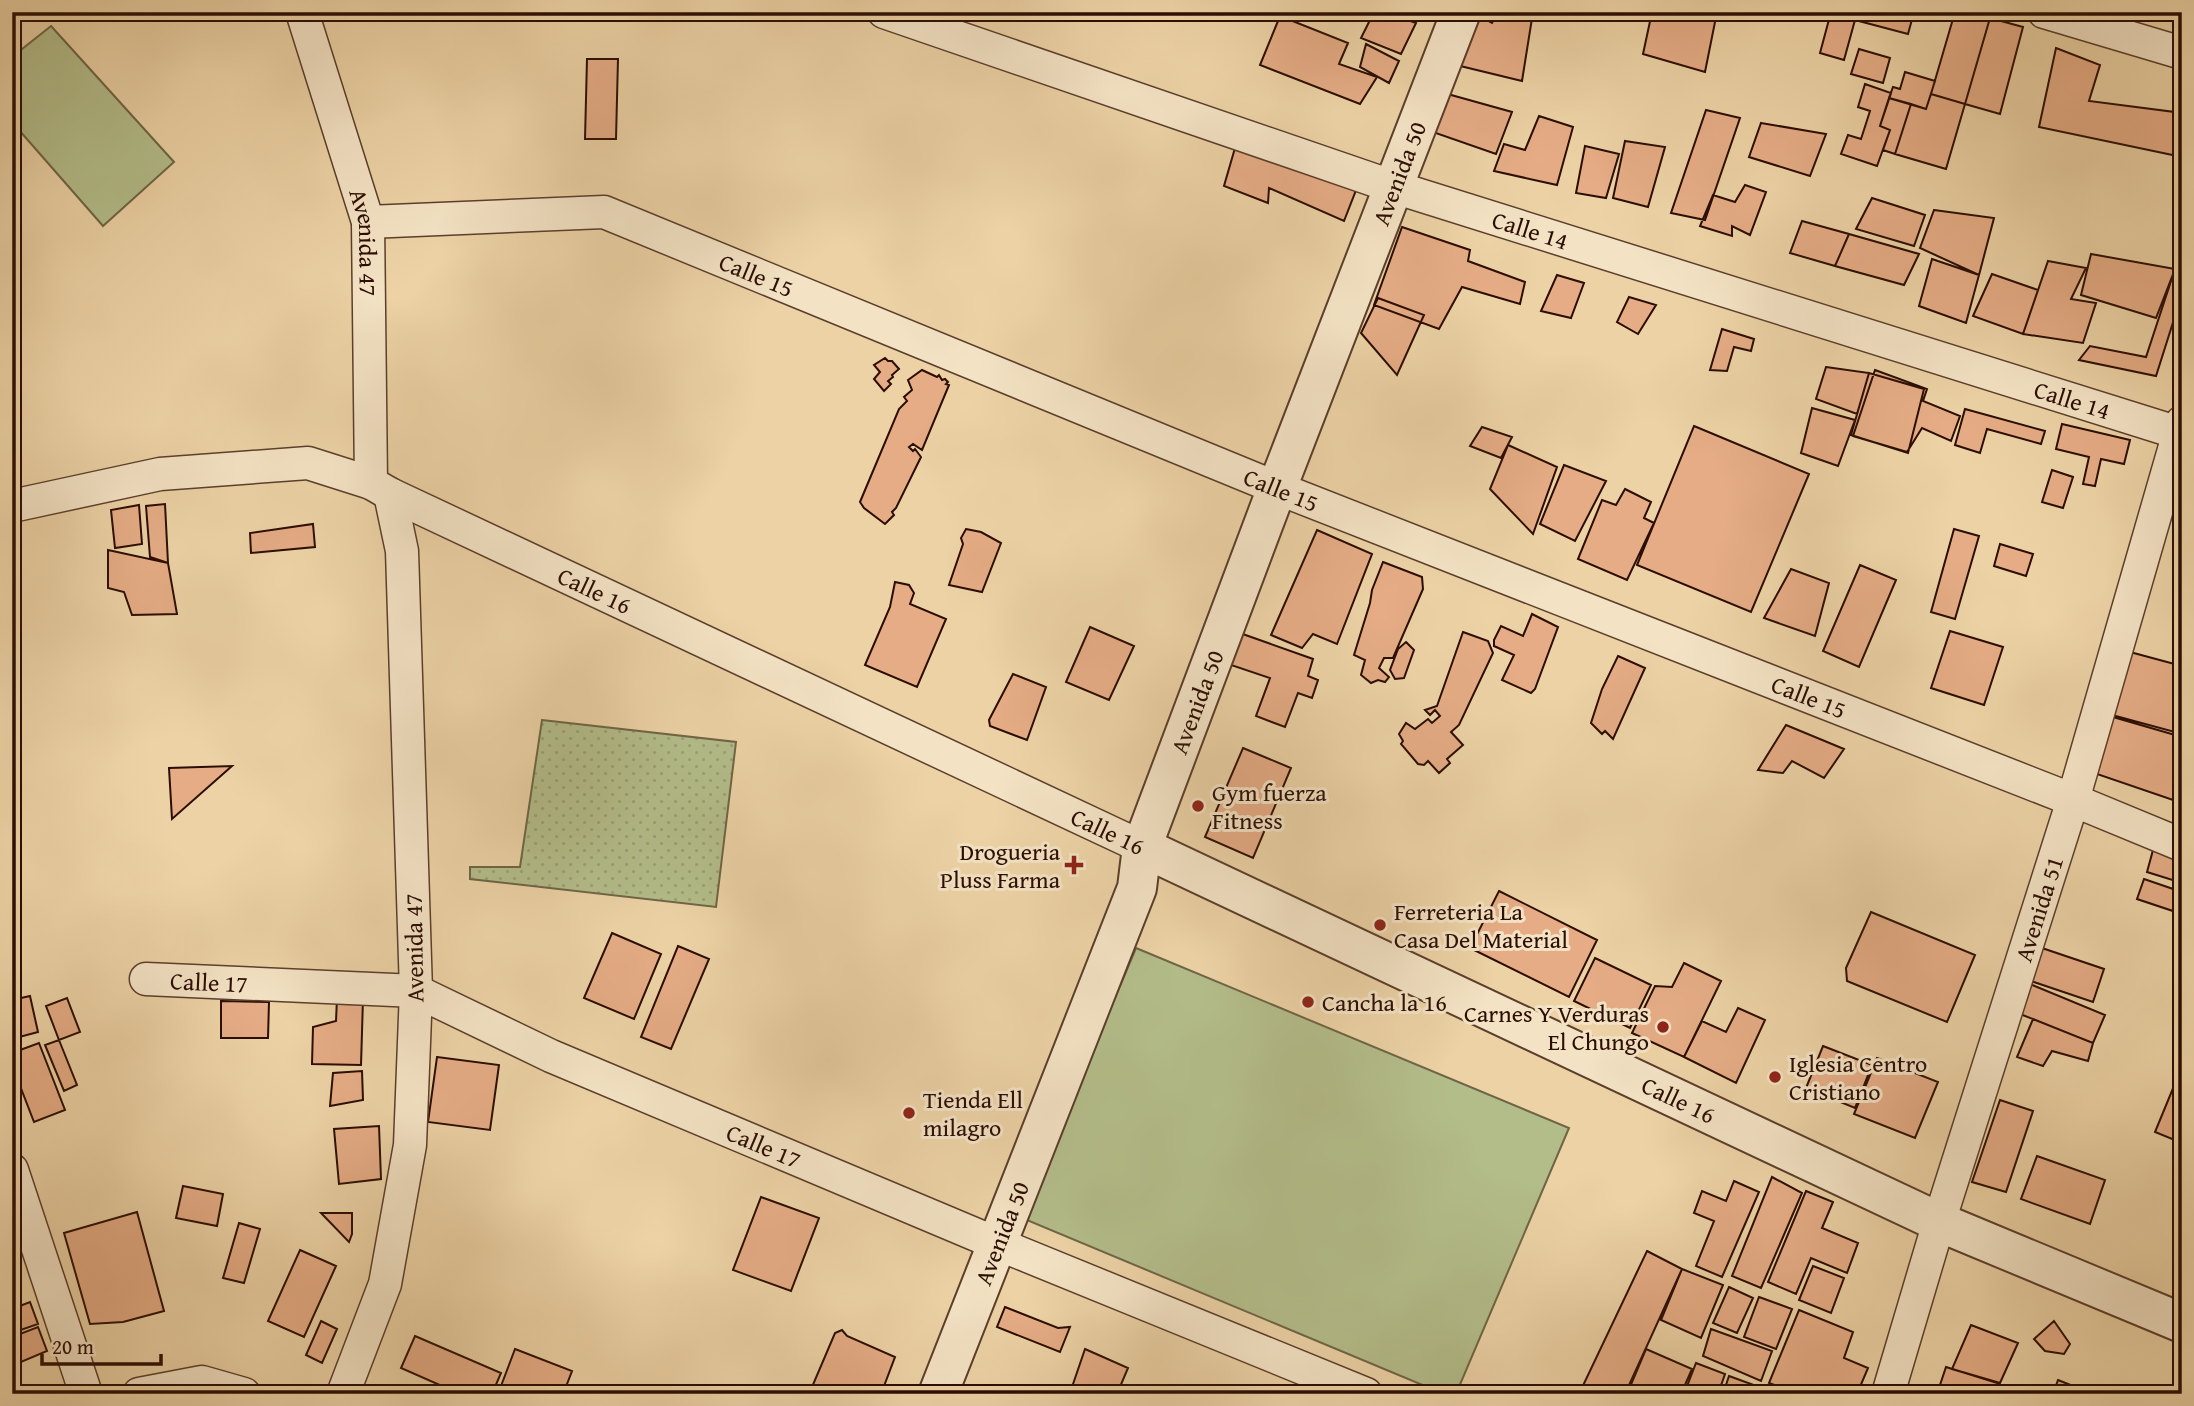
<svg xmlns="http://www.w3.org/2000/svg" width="2194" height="1406" font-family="'Gentium Book Plus',serif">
	<defs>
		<pattern id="grass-dots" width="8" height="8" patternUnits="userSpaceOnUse" patternTransform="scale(1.75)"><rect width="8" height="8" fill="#b3bd8a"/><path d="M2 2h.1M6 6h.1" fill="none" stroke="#9aa175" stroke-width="1.8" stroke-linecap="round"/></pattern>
	</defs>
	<rect width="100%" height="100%" fill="#ecd2a5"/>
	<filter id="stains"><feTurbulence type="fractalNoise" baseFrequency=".00286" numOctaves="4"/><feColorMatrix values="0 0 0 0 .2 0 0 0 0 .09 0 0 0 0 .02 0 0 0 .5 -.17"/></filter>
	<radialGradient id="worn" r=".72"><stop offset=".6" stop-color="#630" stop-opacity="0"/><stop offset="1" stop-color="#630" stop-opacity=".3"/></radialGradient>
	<path fill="url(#grass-dots)" stroke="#6f6546" stroke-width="2" d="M542,720L736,742L716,907L470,879V867H520Z"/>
	<path fill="#b3bd8a" stroke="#6f6546" stroke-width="2" d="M51,26L174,162L103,226L12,122V57Z
		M1136,948L1569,1128L1456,1394H1444L1022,1218Z"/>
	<path fill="#e5ac85" stroke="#2b0d02" stroke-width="2" d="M1374,12H1386L1416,23L1401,54L1361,38Z
		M1473,12L1492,23L1499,12H1533L1522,81L1452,64Z
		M1652,12H1717L1705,72L1643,54Z
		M1831,12H1914L1908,34L1855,20L1844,60L1820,53Z
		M1955,12H1971L1990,18L1965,104L1931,94Z
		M1280,16L1348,43L1339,64L1377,77L1360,104L1260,65Z
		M1990,18L2023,27L2000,114L1965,104Z
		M1366,44L1399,61L1389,83L1360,67Z
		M2056,48L2100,65L2089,101L2182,113V157L2039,127Z
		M1859,49L1890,58L1883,83L1851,74Z
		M587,59H618L616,139H585Z
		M1905,72L1935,81L1926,109L1889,98L1893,87L1900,89Z
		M1865,84L1891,93L1880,126L1890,130L1877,166L1841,154L1848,135L1861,139L1870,111L1858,107Z
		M1444,93L1512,112L1496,154L1427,130Z
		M1931,94L1965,104L1946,169L1895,154L1911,104L1926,109Z
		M1889,98L1911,104L1895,154L1883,150L1890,130L1880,126Z
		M1706,110L1740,118L1705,220L1671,213Z
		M1539,116L1573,127L1557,185L1494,171L1504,144L1525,150Z
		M1761,123L1826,134L1810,176L1749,157Z
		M1237,141L1358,185L1344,221L1269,188L1268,203L1224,186Z
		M1625,141L1665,147L1648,207L1613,198Z
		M1585,146L1619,154L1606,198L1576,193Z
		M1745,185L1766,192L1750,235L1732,226V236L1700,226L1713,195L1735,202Z
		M1872,198L1925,215L1914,246L1856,229Z
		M1934,210L1994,218L1979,275L1920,248Z
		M1802,221L1849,234L1835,266L1790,253Z
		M1402,227L1470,250L1468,261L1525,282L1520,304L1462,287L1439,329L1374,305Z
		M1849,234L1919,254L1904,285L1835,266Z
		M2091,254L2175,269L2156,318L2081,295Z
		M1932,259L1979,275L1966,323L1919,306Z
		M2048,261L2086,268L2071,299L2096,303L2083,343L2023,334Z
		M1992,274L2038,290L2023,334L1973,316Z
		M1557,275L1584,283L1571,318L1541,311Z
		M2173,275L2182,278V294L2156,376L2079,360L2090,346L2146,357Z
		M1629,297L1656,305L1638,334L1617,322Z
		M1378,298L1424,315L1397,375L1361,333Z
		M1722,329L1754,339L1751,351L1734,347L1727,371L1710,370Z
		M885,358L888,361H892L899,369L892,375L893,377L888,381L891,384L884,391L874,379L880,372L874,365Z
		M1826,367L1869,373L1857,414L1816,399Z
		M922,370L937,377L939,375L942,380L945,379L948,382L946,384L949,385L922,450L913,444L909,447L913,451L915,449L921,457L896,508L892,512L894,515L885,524L864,508L860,502L899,409L907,401L904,397L912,390L908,380Z
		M1875,370L1927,389L1923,401L1960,416L1951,441L1922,428L1907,452L1853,436Z
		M1869,373L1924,389L1908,453L1851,435Z
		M1812,408L1855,420L1838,466L1801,453Z
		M1965,409L2045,431L2041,444L1987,429L1980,453L1955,445Z
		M2062,424L2130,440L2124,464L2101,459L2095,486L2083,484L2089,457L2056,449Z
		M1694,426L1809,474L1751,612L1637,565Z
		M1482,427L1512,437L1501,458L1470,446Z
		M1508,445L1557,467L1533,534L1490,489Z
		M1564,465L1606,481L1575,541L1540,524Z
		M2052,470L2073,477L2063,508L2042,502Z
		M1625,489L1651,502L1644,518L1654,523L1627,580L1578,559L1602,500L1616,505Z
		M165,504L168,563L150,557L146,506Z
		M139,505L142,544L115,548L111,510Z
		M313,524L315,547L251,553L250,533Z
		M966,529L981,532L1001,543L982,592L949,585L963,544L961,538Z
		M1954,529L1979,536L1955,619L1931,612Z
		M1317,530L1372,554L1337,644L1313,634L1302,648L1271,635Z
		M2000,544L2033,554L2026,576L1994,566Z
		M108,550L168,563L177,614L132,615L124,592L108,588Z
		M1383,562L1422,577L1423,589L1393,658H1384L1379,668L1389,677L1385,682L1378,680L1371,683L1361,675L1365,660L1354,655L1370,603L1372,590Z
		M1860,565L1896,580L1859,667L1823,651Z
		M1791,569L1829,583L1815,636L1764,618Z
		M895,582L909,585L914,593L910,604L946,619L917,687L865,665L890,607Z
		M1532,614L1558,627L1535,689L1531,693L1502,680L1514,655L1494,646V640L1501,626L1523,636Z
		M1090,627L1134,646L1109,700L1066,682Z
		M1950,631L2003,647L1984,705L1931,688Z
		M1237,632L1313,659L1308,676L1318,680L1312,698L1298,693L1285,727L1256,716L1270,678L1225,663Z
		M1463,632L1488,641L1493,653L1459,725L1451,732L1463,745L1447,759L1450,763L1439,773L1428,761L1424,765L1418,764L1401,744L1403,741L1399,734L1406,723L1415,729L1428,719L1432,723L1440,716L1435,710L1430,715L1425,710L1437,706Z
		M1406,642L1414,650L1404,678L1395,679L1390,670L1398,649Z
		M2130,652L2182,666V734L2112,715Z
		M1618,656L1645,668L1613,739L1605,731L1602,734L1591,723L1602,689Z
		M1013,674L1046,687L1027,740L990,726L989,720Z
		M2113,717L2182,737V788L2176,801L2091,772Z
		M1786,725L1844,749L1824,778L1792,761L1783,773L1758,770Z
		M1243,748L1291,768L1253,858L1205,837Z
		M232,766L172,819L169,768Z
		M2153,850L2182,859V883L2147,872Z
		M2144,879L2182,892V914L2137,899Z
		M1499,891L1597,940L1569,997L1470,948Z
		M1871,912L1975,955L1947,1022L1847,981L1846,968Z
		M612,933L661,954L634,1019L584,998Z
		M678,946L709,959L671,1049L641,1037Z
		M2039,947L2104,969L2093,1002L2028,980Z
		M1595,958L1651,985L1630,1028L1574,1001Z
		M1684,963L1721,981L1684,1057L1632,1033L1655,986L1672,987Z
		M2025,982L2105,1015L2093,1043L2010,1010Z
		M30,996L38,1032L12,1039V1000Z
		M67,998L80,1032L59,1040L46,1006Z
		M337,998L363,999L361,1065L312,1064L313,1027L336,1021Z
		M221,1001L269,1002L268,1038H221Z
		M1738,1008L1765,1020L1736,1083L1684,1057L1702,1021L1726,1032Z
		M2033,1019L2093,1043L2088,1061L2052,1051L2043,1066L2017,1057Z
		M59,1040L77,1085L64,1091L45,1045Z
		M39,1043L65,1110L34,1122L12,1065V1053Z
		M1823,1046L1872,1065L1855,1108L1806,1088Z
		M437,1057L499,1065L490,1130L428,1122Z
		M1877,1058L1938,1082L1915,1138L1854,1114Z
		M362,1071L363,1100L330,1106L333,1073Z
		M2176,1081L2182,1083V1143L2155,1132Z
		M2000,1100L2033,1111L2006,1192L1972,1182Z
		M379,1126L381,1179L339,1184L334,1129Z
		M2037,1156L2105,1180L2090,1224L2021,1199Z
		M1772,1177L1802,1193L1761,1288L1732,1276Z
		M1734,1181L1759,1192L1722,1277L1696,1266L1714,1221L1694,1213L1702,1191L1726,1201Z
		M183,1186L223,1194L217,1226L176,1218Z
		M1806,1191L1833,1202L1822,1228L1858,1243L1847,1273L1811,1258L1796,1294L1768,1282Z
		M761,1197L819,1218L791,1291L733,1270Z
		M137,1212L164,1311L123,1322L90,1324L64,1233Z
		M321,1213H352V1234L349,1242Z
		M239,1223L260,1229L244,1283L223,1278Z
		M300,1250L336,1266L304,1337L268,1321Z
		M1647,1251L1682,1269L1625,1394H1579Z
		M1813,1266L1844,1278L1831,1313L1799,1300Z
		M1682,1269L1723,1285L1701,1338L1661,1320Z
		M1729,1287L1753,1298L1737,1333L1713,1323Z
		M1759,1297L1792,1309L1776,1349L1744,1337Z
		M30,1302L38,1324L12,1333V1309Z
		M1005,1307L1058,1328L1070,1327L1060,1352L997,1327Z
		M1799,1310L1853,1332L1844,1358L1868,1368L1857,1394H1799L1769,1383Z
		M321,1321L337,1329L322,1363L306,1355Z
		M2054,1321L2070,1344L2064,1354L2045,1351L2034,1339Z
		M1971,1325L2018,1343L2000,1383L1952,1369Z
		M38,1327L47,1351L21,1362L12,1337Z
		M1711,1329L1772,1351L1761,1381L1703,1356Z
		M842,1330L847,1336L895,1357L881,1394H809L835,1333Z
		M415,1336L501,1373L492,1394H460L401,1368Z
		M515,1349L572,1371L564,1392L568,1394H498Z
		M1085,1349L1128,1368L1117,1394H1075L1071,1390Z
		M1646,1349L1692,1369L1681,1394H1627Z
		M1696,1363L1725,1374L1718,1394H1684Z
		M1946,1367L2007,1386L2004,1394H1937Z
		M1729,1376L1754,1385L1751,1394H1723Z
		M2058,1380L2093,1394H2053Z"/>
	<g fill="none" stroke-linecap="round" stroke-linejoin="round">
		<g stroke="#5b3e2b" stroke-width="35">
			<g id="minor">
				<path id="s1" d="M302,12L368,222L371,483"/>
				<path id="s2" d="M884,12L1394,187L2182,434"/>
				<path d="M2044,12L2182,53"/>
				<path id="s3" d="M368,222L604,212L1277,488L2073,800L2182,845"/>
				<path id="s4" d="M12,506L160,474L308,463L371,483L390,494L1142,847"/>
				<path id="s5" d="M146,979L416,991L551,1056L998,1244L1366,1394"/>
				<path d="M12,1170L86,1394"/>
				<path d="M139,1394L202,1382L244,1394"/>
				<path d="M343,1394L385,1284L410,1145L416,991L402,551L390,494"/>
				<path id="s6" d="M1888,1394L1939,1222L2073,800L2182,422"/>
			</g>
		</g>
		<g stroke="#5b3e2b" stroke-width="42">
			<g id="tertiary">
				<path id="s7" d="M1142,847L1939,1222L2182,1323"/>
				<path id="s8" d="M938,1394L1137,888L1142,847L1277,488L1461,12"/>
			</g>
		</g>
		<use href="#minor" stroke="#f3e2c4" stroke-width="32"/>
		<use href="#tertiary" stroke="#f3e2c4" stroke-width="38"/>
	</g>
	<g fill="#8f2418" stroke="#f3e2c4" stroke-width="2.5">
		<circle cx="1198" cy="806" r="7"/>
		<path d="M1070.5 854.5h7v7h7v7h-7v7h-7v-7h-7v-7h7z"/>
		<circle cx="1380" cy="925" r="7"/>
		<circle cx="1308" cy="1002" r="7"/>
		<circle cx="1663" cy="1027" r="7"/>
		<circle cx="1775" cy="1077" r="7"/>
		<circle cx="909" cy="1113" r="7"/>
	</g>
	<g text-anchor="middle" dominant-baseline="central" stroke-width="6" stroke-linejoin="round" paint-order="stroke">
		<g font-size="24" fill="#2b0d02" stroke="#f3e2c4">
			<text stroke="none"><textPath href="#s8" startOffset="1306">Avenida 50</textPath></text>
			<text stroke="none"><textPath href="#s2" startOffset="682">Calle 14</textPath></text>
			<text stroke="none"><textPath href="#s1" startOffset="240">Avenida 47</textPath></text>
			<text stroke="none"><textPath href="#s3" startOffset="401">Calle 15</textPath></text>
			<text stroke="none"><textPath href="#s2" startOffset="1250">Calle 14</textPath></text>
			<text stroke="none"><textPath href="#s3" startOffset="968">Calle 15</textPath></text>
			<text stroke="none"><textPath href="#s4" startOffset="614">Calle 16</textPath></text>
			<text stroke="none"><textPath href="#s3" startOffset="1535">Calle 15</textPath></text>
			<text stroke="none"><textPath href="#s8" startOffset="740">Avenida 50</textPath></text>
			<text stroke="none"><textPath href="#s4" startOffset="1181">Calle 16</textPath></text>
			<text stroke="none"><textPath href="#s6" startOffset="508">Avenida 51</textPath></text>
			<text transform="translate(414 948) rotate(-91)">Avenida 47</text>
			<text stroke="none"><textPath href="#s5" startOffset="63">Calle 17</textPath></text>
			<text stroke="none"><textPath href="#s7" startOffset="593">Calle 16</textPath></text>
			<text stroke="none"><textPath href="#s5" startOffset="651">Calle 17</textPath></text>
			<text stroke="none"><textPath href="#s8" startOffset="173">Avenida 50</textPath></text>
		</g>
		<g font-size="24" fill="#2b0d02" stroke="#f3e2c4" text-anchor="start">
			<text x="1212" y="792">Gym fuerza<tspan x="1212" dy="28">Fitness</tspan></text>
			<text x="1060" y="851" text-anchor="end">Drogueria<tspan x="1060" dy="28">Pluss Farma</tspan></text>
			<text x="1394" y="911">Ferreteria La<tspan x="1394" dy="28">Casa Del Material</tspan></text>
			<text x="1322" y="1002">Cancha la 16</text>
			<text x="1649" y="1013" text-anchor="end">Carnes Y Verduras<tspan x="1649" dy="28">El Chungo</tspan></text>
			<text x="1789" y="1063">Iglesia Centro<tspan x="1789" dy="28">Cristiano</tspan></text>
			<text x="923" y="1099">Tienda Ell<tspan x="923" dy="28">milagro</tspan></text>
		</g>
	</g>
	<rect width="2194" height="1406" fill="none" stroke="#ecd2a5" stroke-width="42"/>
	<rect x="14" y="14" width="2166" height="1378" fill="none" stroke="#2b0d02" stroke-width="3.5"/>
	<rect x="21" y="21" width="2152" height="1364" fill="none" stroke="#2b0d02" stroke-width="2"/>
	<path d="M42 1354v10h119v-10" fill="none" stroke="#2b0d02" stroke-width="3.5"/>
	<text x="52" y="1354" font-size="21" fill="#2b0d02" stroke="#f3e2c4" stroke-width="5" paint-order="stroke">20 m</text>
	<rect width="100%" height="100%" filter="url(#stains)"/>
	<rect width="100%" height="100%" fill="url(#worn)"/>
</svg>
